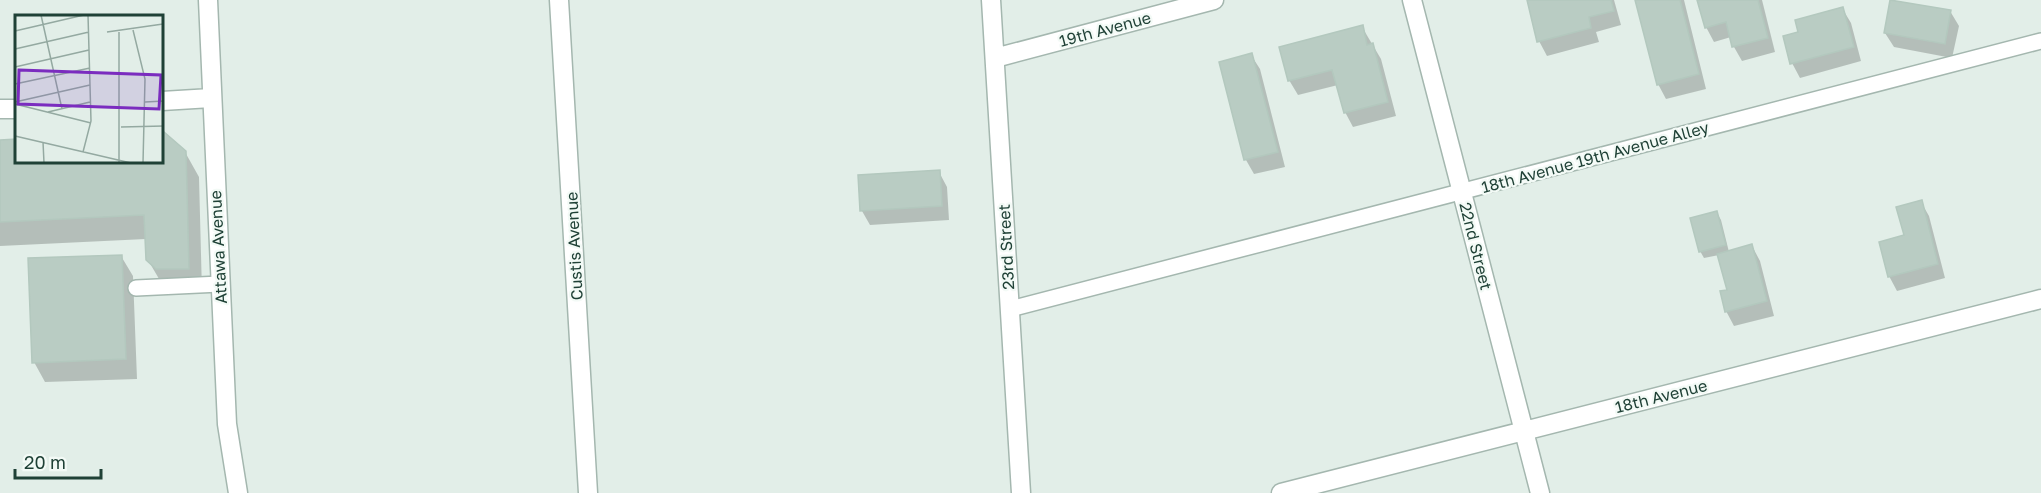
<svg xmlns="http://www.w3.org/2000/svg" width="2041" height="493" font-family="'Golos Text',sans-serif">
	<rect width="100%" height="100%" fill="#e2eee8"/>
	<path fill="#0003" d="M1528,0H1614L1621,25L1596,32L1599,42L1547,56L1539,41Z
		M1637,0H1684L1706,89L1666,99L1658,84Z
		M1699,0H1762L1775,52L1742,61L1734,47L1731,37L1714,42L1706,27Z
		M1891,0L1950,11L1959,26L1952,58L1894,47L1885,33Z
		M1842,8L1851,23L1861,61L1800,78L1792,63L1800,33Z
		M1362,27L1381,59L1396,116L1353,127L1345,112L1338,85L1298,95L1289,80Z
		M1251,55L1260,69L1285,167L1254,174L1246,160L1221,63Z
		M162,134L185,152L199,177L202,292L162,284L148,260L146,239L0,246V141L16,140V162H162Z
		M939,172L947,187L949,220L870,225L862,211L859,177Z
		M1921,202L1929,216L1945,278L1897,291L1889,276Z
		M1717,213L1721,220L1729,252L1752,246L1760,261L1774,316L1734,326L1726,311L1728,291L1719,255L1704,258L1700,251Z
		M121,256L133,276L137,379L45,382L34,362Z"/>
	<path fill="#b9ccc3" stroke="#b3c8be" stroke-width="1.5" d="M1527,0H1611L1614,11L1589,17L1591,28L1537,42Z
		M1635,0H1680L1699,74L1657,85Z
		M1697,0H1758L1768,38L1732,47L1726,22L1705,28Z
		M1890,0L1951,10L1945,44L1884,33Z
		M1843,7L1854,47L1790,64L1783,36L1798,32L1795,20Z
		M1363,25L1367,45L1373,43L1388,102L1344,113L1332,70L1288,81L1279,47Z
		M1252,53L1278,152L1244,160L1219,62Z
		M162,132H164L186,151L189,269H156L146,260L144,215L0,222V140L16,139V162H162Z
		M940,170L942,206L860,211L858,175Z
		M1922,200L1938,264L1888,277L1879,242L1904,235L1896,207Z
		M1717,211L1726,245L1699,252L1690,218Z
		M1752,244L1767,301L1725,312L1720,291L1727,290L1717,254Z
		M122,255L126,359L32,363L28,258Z"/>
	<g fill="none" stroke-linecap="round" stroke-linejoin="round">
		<g stroke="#a4b7af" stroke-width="18">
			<path id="service" d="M136,288L220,284
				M1010,309L2041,41"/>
		</g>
		<g stroke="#a4b7af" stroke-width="21">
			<path id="minor" d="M208,0L227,424L238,493
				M559,0L588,493
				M991,0L1021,493
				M1412,0L1540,493
				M995,58L1214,0
				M162,101L211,98
				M0,109H16
				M1281,493L2041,299"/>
		</g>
		<use href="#service" stroke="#fff" stroke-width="15"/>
		<use href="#minor" stroke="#fff" stroke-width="18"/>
	</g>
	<g text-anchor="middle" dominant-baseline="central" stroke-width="4.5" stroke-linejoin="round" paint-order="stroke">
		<g font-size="16" fill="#1f4136" stroke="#f3faf6">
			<text transform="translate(1105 29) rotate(-15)">19th Avenue</text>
			<text transform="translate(1595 157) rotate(-15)">18th Avenue 19th Avenue Alley</text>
			<text transform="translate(574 246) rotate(-93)">Custis Avenue</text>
			<text transform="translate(1476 246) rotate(76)">22nd Street</text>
			<text transform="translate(218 247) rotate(-93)">Attawa Avenue</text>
			<text transform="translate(1006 247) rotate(-93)">23rd Street</text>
			<text transform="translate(1661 396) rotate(-14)">18th Avenue</text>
		</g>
	</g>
	<g transform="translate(15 15)">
		<rect width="148" height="148" fill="#e2eee8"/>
		<path fill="none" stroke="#94a9a1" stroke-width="1.5" d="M26,0L47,94M118,15L130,64L128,148M0,16L69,0M92,17L148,9M104,17V148M0,34L74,17M0,52L74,35M0,69L75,53M0,87L75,70M130,87L149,86M0,89L76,108M33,97L75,87M106,112L149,111M0,121L116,148M28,127L29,148M68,137L76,106L73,0"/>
		<path fill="#7b2cbf" fill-opacity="0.15" stroke="#7b2cbf" stroke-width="3" d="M4,55L146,60L144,94L3,89Z"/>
		<rect width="148" height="148" fill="none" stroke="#1f4136" stroke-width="3"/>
	</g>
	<path d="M15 469v9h86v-9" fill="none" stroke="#1f4136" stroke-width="3"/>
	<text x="24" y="469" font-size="18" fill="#1f4136" stroke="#f3faf6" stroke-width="4.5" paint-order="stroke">20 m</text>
</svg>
